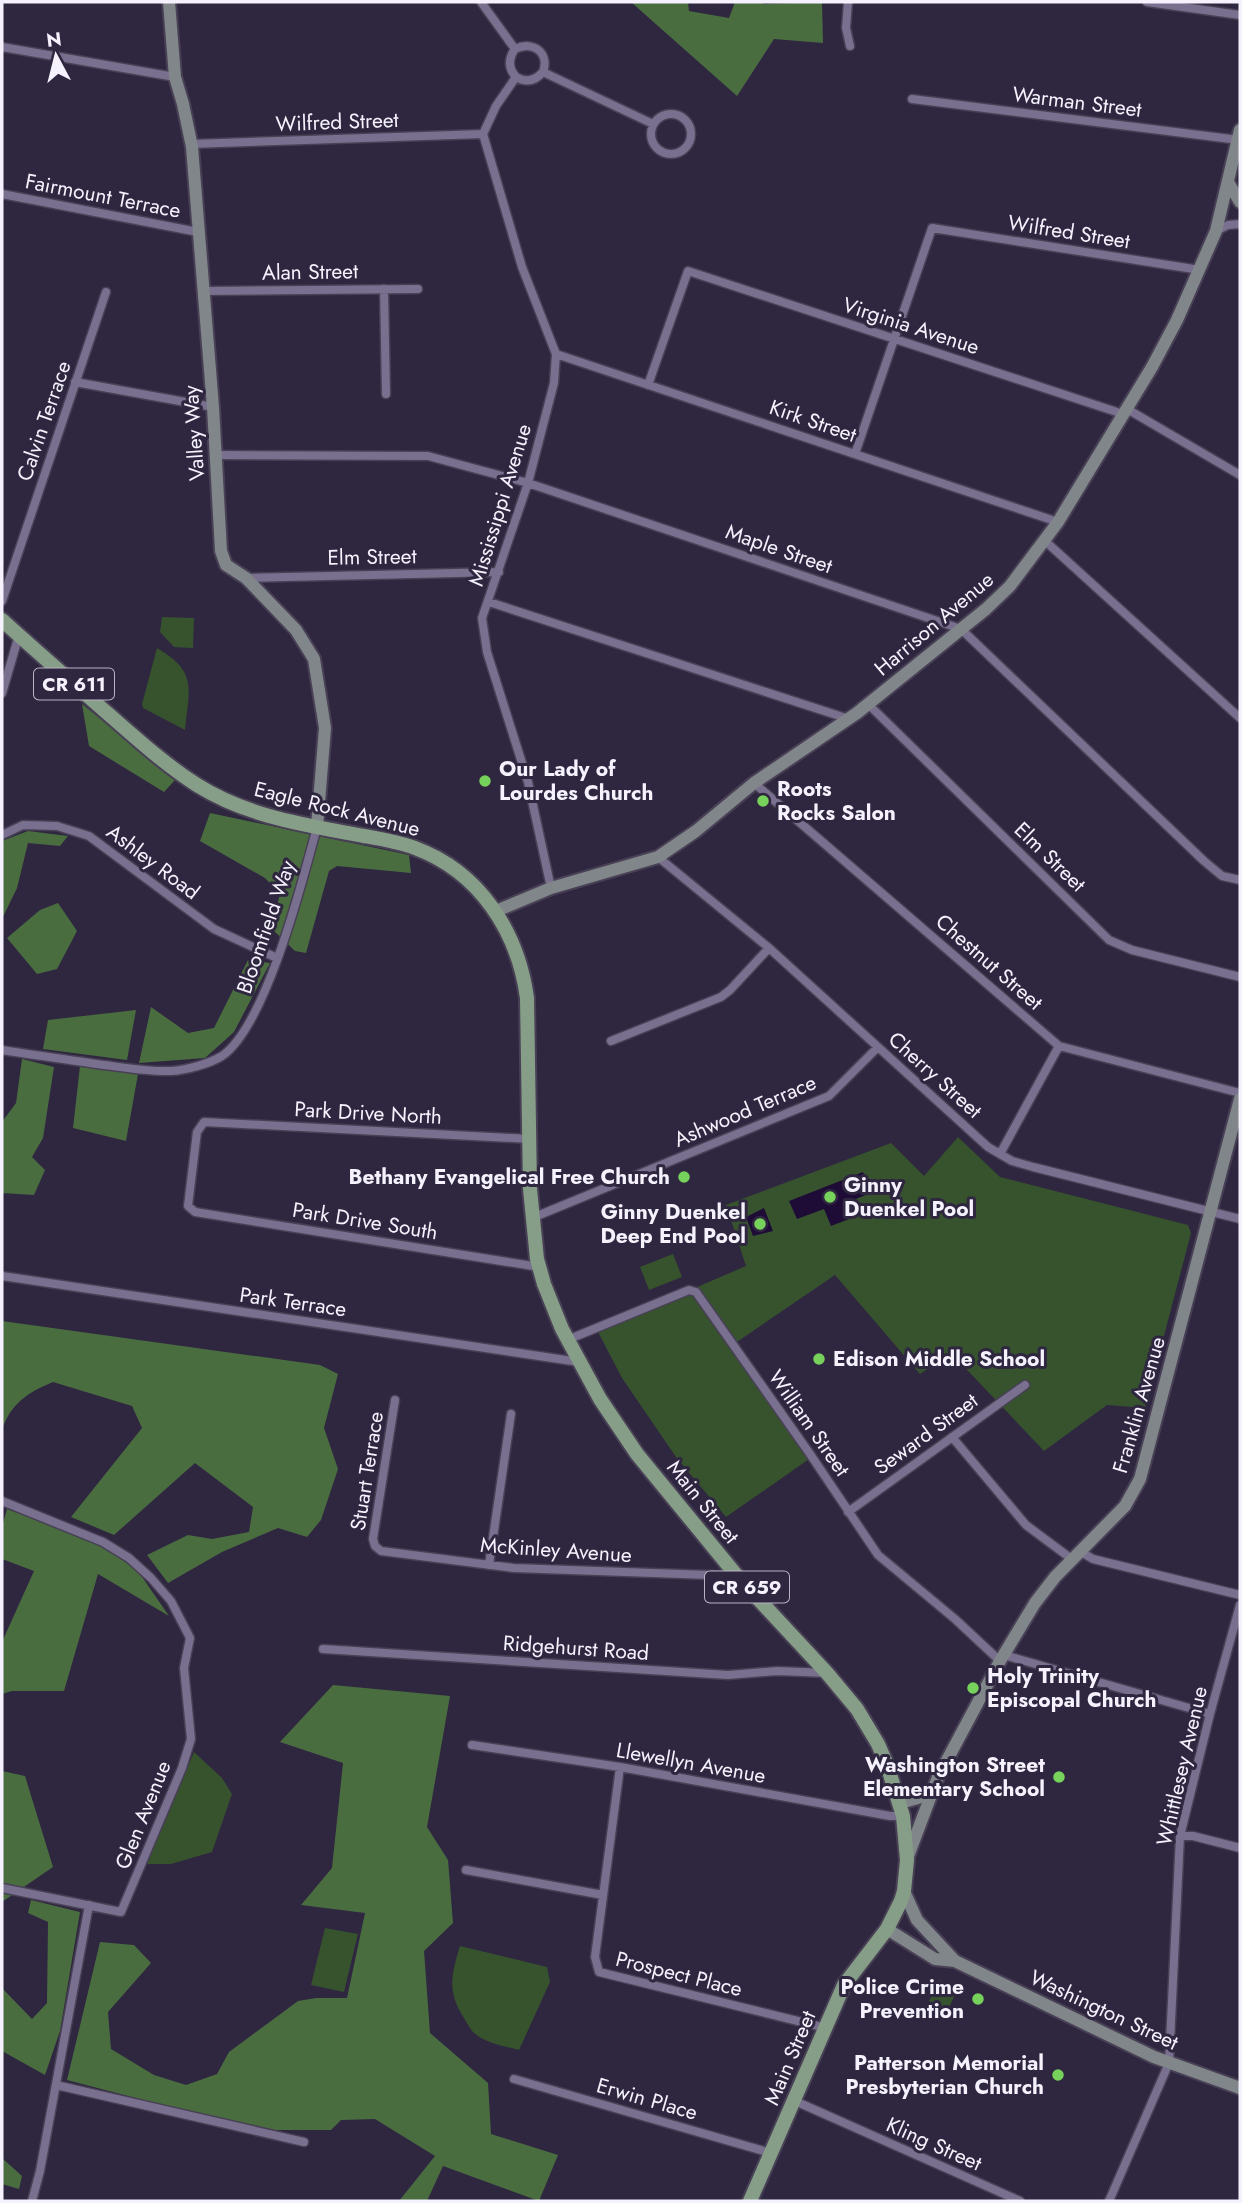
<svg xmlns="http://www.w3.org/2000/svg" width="1242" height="2203" font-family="Jost,sans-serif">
	<rect width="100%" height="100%" fill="#2f2640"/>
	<path fill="#36532e" d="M162,617L194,618L193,648L174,647L160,632Z
		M157,648C198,672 189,688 185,730L143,708L142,704Z
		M958,1137L1000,1177L1188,1225L1191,1233L1145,1408L1107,1405L1044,1451L951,1353L920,1374L835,1275L734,1344L812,1457L726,1517L676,1457L622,1378L597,1330L746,1266L726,1205L891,1143L924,1176Z
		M673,1254L682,1277L649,1290L640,1267Z
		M194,1752L222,1778L232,1794L212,1852L171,1864H147Z
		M325,1928L358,1934L344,1992L311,1985Z
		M460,1946L547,1967L550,1982L519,2050C504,2046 484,2043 473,2032C470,2029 467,2023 464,2018C447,1992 451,1975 460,1946Z
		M940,1980L958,1988L948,2010L929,2001Z"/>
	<path fill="#4a6d40" d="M631,2H688L689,11L729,18L735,2H762L764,4L822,2L823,43L774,39L737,96Z
		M82,704L176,779L164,792L89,746Z
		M210,813L409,855L411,873L337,866L329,871L306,953L295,951L271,928L280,894L265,878L200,841Z
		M28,831L68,836L60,846L28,843L17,888L2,919V841Z
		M58,903L77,931L57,969L37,974L7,938L40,910Z
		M248,960L270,963L234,1032L205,1058L139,1063L151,1007L188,1033L214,1028Z
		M136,1010L127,1060L43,1049L48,1020Z
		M22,1059L54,1067L43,1138L32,1157L45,1170L34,1195L2,1193V1122L16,1103Z
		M80,1066L138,1074L126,1141L73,1128Z
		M2,1321L320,1365L338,1374L324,1428L338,1469L321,1520L307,1537L278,1528L222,1552L168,1583L147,1555L188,1535L212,1539L249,1532L253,1507L195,1463L114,1535L71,1517L142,1428L132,1406L53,1382C28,1392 9,1405 2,1431Z
		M7,1509L105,1546L138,1571L169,1616L98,1574L64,1691H12L2,1694V1642L34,1571L2,1559V1527Z
		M333,1685L450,1696L427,1827L448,1860L453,1923L424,1951L430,2033L488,2083L491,2134L558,2155L539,2201L443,2166L427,2201H399L435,2156L375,2119L341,2120L331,2130H258L67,2080L100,1942L134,1945L151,1963L108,2012L111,2049L154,2075L186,2085L217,2074L229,2052L298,2001L316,1998H347L365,1913L301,1905L332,1868L343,1763L280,1742Z
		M2,1771L25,1776L53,1867L2,1902Z
		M31,1900L80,1912L60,2031L45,2075L2,2051V1988L32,2019L47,2003L48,1922L28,1913Z
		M2,2158L22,2176L19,2189L2,2184Z"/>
	<path fill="#1e0c37" d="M863,1172L871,1193L843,1204L849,1219L831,1226L824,1209L797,1219L789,1201Z
		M764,1208L773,1231L753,1236L746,1217Z"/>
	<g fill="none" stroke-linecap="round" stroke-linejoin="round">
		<g stroke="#484055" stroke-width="11">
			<path id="street" d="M481,2L515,49
				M848,2L846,28L850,46
				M1147,2L1240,15
				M2,47L175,77
				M515,49C533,40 550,53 543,72
				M515,49C508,59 508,68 516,77
				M543,72L653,124
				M516,77C526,83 535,81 543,72
				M912,99L1239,140
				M651 134a20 20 0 1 1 40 0a20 20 0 1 1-40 0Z
				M483,134L522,267L556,354L554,383L528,483L482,618L487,652L528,782L551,888
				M483,134L496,106L516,77
				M191,144L483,134
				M2,194L198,232
				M1216,231L1228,225L1240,224
				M384,289L386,394
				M202,291L418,289
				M556,354L1058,522
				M75,382L213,407
				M648,385L688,271L1123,414
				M1127,409L1240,475
				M855,454L932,228L1200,270
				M214,455L428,456L528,483L961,629L1204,861L1222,876L1240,880
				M1044,540L1240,718
				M246,578L499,572
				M2,601L106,292
				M489,602L849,719
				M2,693L19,635
				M868,704L1109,940L1132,950L1240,977
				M754,783L1059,1046L1240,1093
				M2,835L23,825L57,826L89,836L214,929L277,958
				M658,857L769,948L988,1147L1012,1161L1033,1167L1240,1219
				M611,1041L721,997L730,990L769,948
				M2,1050C33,1055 65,1059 97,1064C121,1067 146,1072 171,1071C186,1070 209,1064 222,1056C266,1026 303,879 317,827
				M530,1139L204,1122L197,1132L188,1206L195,1212L539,1267
				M1000,1154L1059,1046
				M532,1218L829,1096L878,1047
				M2,1276L579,1362
				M567,1340L689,1290L696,1292L810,1454L878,1555L955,1619L1000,1661
				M395,1400L373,1539L375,1546L381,1551L514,1568L737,1576
				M952,1437L1026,1525L1073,1560
				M2,1501L103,1542L129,1558L151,1578L171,1601L190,1638L184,1668L191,1739L182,1768L121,1912L2,1888
				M848,1512L1025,1385
				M1081,1552L1093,1559L1240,1595
				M489,1565L511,1414
				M323,1649L728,1675L777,1671L827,1673
				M1004,1655L1210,1714
				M472,1745L620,1767L890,1816H903
				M620,1767L595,1957L599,1972L826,2028
				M1180,1836H1193L1240,1848
				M466,1870L603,1895
				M514,2079L771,2153
				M56,2085L304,2142
				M795,2101L1020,2201
				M32,2201L40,2171L89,1905
				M1109,2201L1169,2063L1180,1836L1210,1714L1240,1605"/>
		</g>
		<g stroke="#484055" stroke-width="16">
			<path id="secondary" d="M169,2L175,77L183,104L192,147L213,407L221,551L226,565L246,578L296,630L314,659L325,728L317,827
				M1228,182L1240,202
				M496,911L551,888L658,857L696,831L754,783L857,713L986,609L1010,586L1058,522L1152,367L1177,320L1216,231L1240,130
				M900,1803L918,1798L932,1790
				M907,1859L938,1777L1000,1661L1035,1603L1055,1577L1125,1506L1140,1479L1240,1099
				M904,1891L917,1920L955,1961
				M887,1929L935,1959L955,1961L1154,2057L1240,2088"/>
		</g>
		<g stroke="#484055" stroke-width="18">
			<path id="primary" d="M2,620C36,651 71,681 106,712C135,737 164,764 197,785C248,817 306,825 364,836C381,839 399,842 415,848C480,872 518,932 527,998L530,1189L537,1259L544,1284L562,1329L600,1399L637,1454L737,1576L827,1673L857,1709L878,1744L887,1765L903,1816L907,1860L904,1891L901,1901L887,1929L844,1985L750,2201"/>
		</g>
		<use href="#street" stroke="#796f8e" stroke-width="8"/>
		<use href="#secondary" stroke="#80868a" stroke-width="12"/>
		<use href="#primary" stroke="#869e87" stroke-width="14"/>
	</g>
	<g fill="#76d25a" stroke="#2f2640" stroke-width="2.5">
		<circle cx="485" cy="781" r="7"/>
		<circle cx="763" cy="801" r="7"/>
		<circle cx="684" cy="1177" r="7"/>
		<circle cx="830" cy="1197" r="7"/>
		<circle cx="760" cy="1224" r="7"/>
		<circle cx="819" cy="1359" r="7"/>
		<circle cx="973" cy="1688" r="7"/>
		<circle cx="1059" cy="1777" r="7"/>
		<circle cx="978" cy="1999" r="7"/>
		<circle cx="1058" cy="2075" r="7"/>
	</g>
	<g text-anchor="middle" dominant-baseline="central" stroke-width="6" stroke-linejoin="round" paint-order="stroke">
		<g fill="#2f2640" stroke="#bab5c4" stroke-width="2">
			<rect x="34" y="668.5" width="80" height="31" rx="5"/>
			<rect x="705" y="1571.5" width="84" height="31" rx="5"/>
		</g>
		<g font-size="19" font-weight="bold" fill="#f5f2fd">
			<text x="74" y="684">CR 611</text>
			<text x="747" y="1587">CR 659</text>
		</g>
		<g font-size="21" fill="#f5f2fd" stroke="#2f2640">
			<text transform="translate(1077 102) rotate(7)">Warman Street</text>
			<text transform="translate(337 122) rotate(-2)">Wilfred Street</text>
			<text transform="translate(103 196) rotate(11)">Fairmount Terrace</text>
			<text transform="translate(1069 232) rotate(9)">Wilfred Street</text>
			<text transform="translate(310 272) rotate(-1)">Alan Street</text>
			<text transform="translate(911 326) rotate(18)">Virginia Avenue</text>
			<text transform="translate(44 421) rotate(-71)">Calvin Terrace</text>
			<text transform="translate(813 421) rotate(19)">Kirk Street</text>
			<text transform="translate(194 433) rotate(-94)">Valley Way</text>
			<text transform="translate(500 505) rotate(-73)">Mississippi Avenue</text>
			<text transform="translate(779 549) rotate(19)">Maple Street</text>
			<text transform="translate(372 557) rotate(-1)">Elm Street</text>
			<text transform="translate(934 624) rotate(-40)">Harrison Avenue</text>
			<text transform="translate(337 809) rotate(14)">Eagle Rock Avenue</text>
			<text transform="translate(1050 857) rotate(44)">Elm Street</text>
			<text transform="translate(153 862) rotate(37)">Ashley Road</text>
			<text transform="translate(266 927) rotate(-71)">Bloomfield Way</text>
			<text transform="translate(989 962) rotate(41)">Chestnut Street</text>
			<text transform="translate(935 1075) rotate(42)">Cherry Street</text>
			<text transform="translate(745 1111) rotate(-23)">Ashwood Terrace</text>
			<text transform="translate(368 1113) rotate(3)">Park Drive North</text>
			<text transform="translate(365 1221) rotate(9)">Park Drive South</text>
			<text transform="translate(293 1302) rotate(8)">Park Terrace</text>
			<text transform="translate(1139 1405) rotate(-74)">Franklin Avenue</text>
			<text transform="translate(809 1423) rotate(55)">William Street</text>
			<text transform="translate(926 1434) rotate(-36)">Seward Street</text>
			<text transform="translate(367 1471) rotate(-81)">Stuart Terrace</text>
			<text transform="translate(703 1502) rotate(51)">Main Street</text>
			<text transform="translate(556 1550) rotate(4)">McKinley Avenue</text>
			<text transform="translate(576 1648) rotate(4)">Ridgehurst Road</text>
			<text transform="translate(691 1763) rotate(10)">Llewellyn Avenue</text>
			<text transform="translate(1182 1766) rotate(-77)">Whittlesey Avenue</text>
			<text transform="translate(143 1815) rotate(-68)">Glen Avenue</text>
			<text transform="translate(679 1974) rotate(14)">Prospect Place</text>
			<text transform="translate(1104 2010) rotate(25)">Washington Street</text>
			<text transform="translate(790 2058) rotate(-67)">Main Street</text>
			<text transform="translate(647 2099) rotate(16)">Erwin Place</text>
			<text transform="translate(934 2144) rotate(24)">Kling Street</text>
		</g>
		<g font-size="21" font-weight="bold" fill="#f5f2fd" stroke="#2f2640" text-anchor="start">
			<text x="499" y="769">Our Lady of<tspan x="499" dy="24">Lourdes Church</tspan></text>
			<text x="777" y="789">Roots<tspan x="777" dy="24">Rocks Salon</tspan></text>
			<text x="670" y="1177" text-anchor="end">Bethany Evangelical Free Church</text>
			<text x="844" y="1185">Ginny<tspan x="844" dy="24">Duenkel Pool</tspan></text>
			<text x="746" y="1212" text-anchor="end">Ginny Duenkel<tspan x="746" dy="24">Deep End Pool</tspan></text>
			<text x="833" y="1359">Edison Middle School</text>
			<text x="987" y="1676">Holy Trinity<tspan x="987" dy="24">Episcopal Church</tspan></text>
			<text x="1045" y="1765" text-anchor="end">Washington Street<tspan x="1045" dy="24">Elementary School</tspan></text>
			<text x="964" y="1987" text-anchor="end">Police Crime<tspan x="964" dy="24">Prevention</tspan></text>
			<text x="1044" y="2063" text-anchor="end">Patterson Memorial<tspan x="1044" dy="24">Presbyterian Church</tspan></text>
		</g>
	</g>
	<rect width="1242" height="2203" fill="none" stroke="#f5f2fd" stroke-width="7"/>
	<g transform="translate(56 56) rotate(353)" stroke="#2f2640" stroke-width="5" paint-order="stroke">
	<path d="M0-5L12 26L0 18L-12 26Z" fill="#f5f2fd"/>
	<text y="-10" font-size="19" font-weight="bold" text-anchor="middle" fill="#f5f2fd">N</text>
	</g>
</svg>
